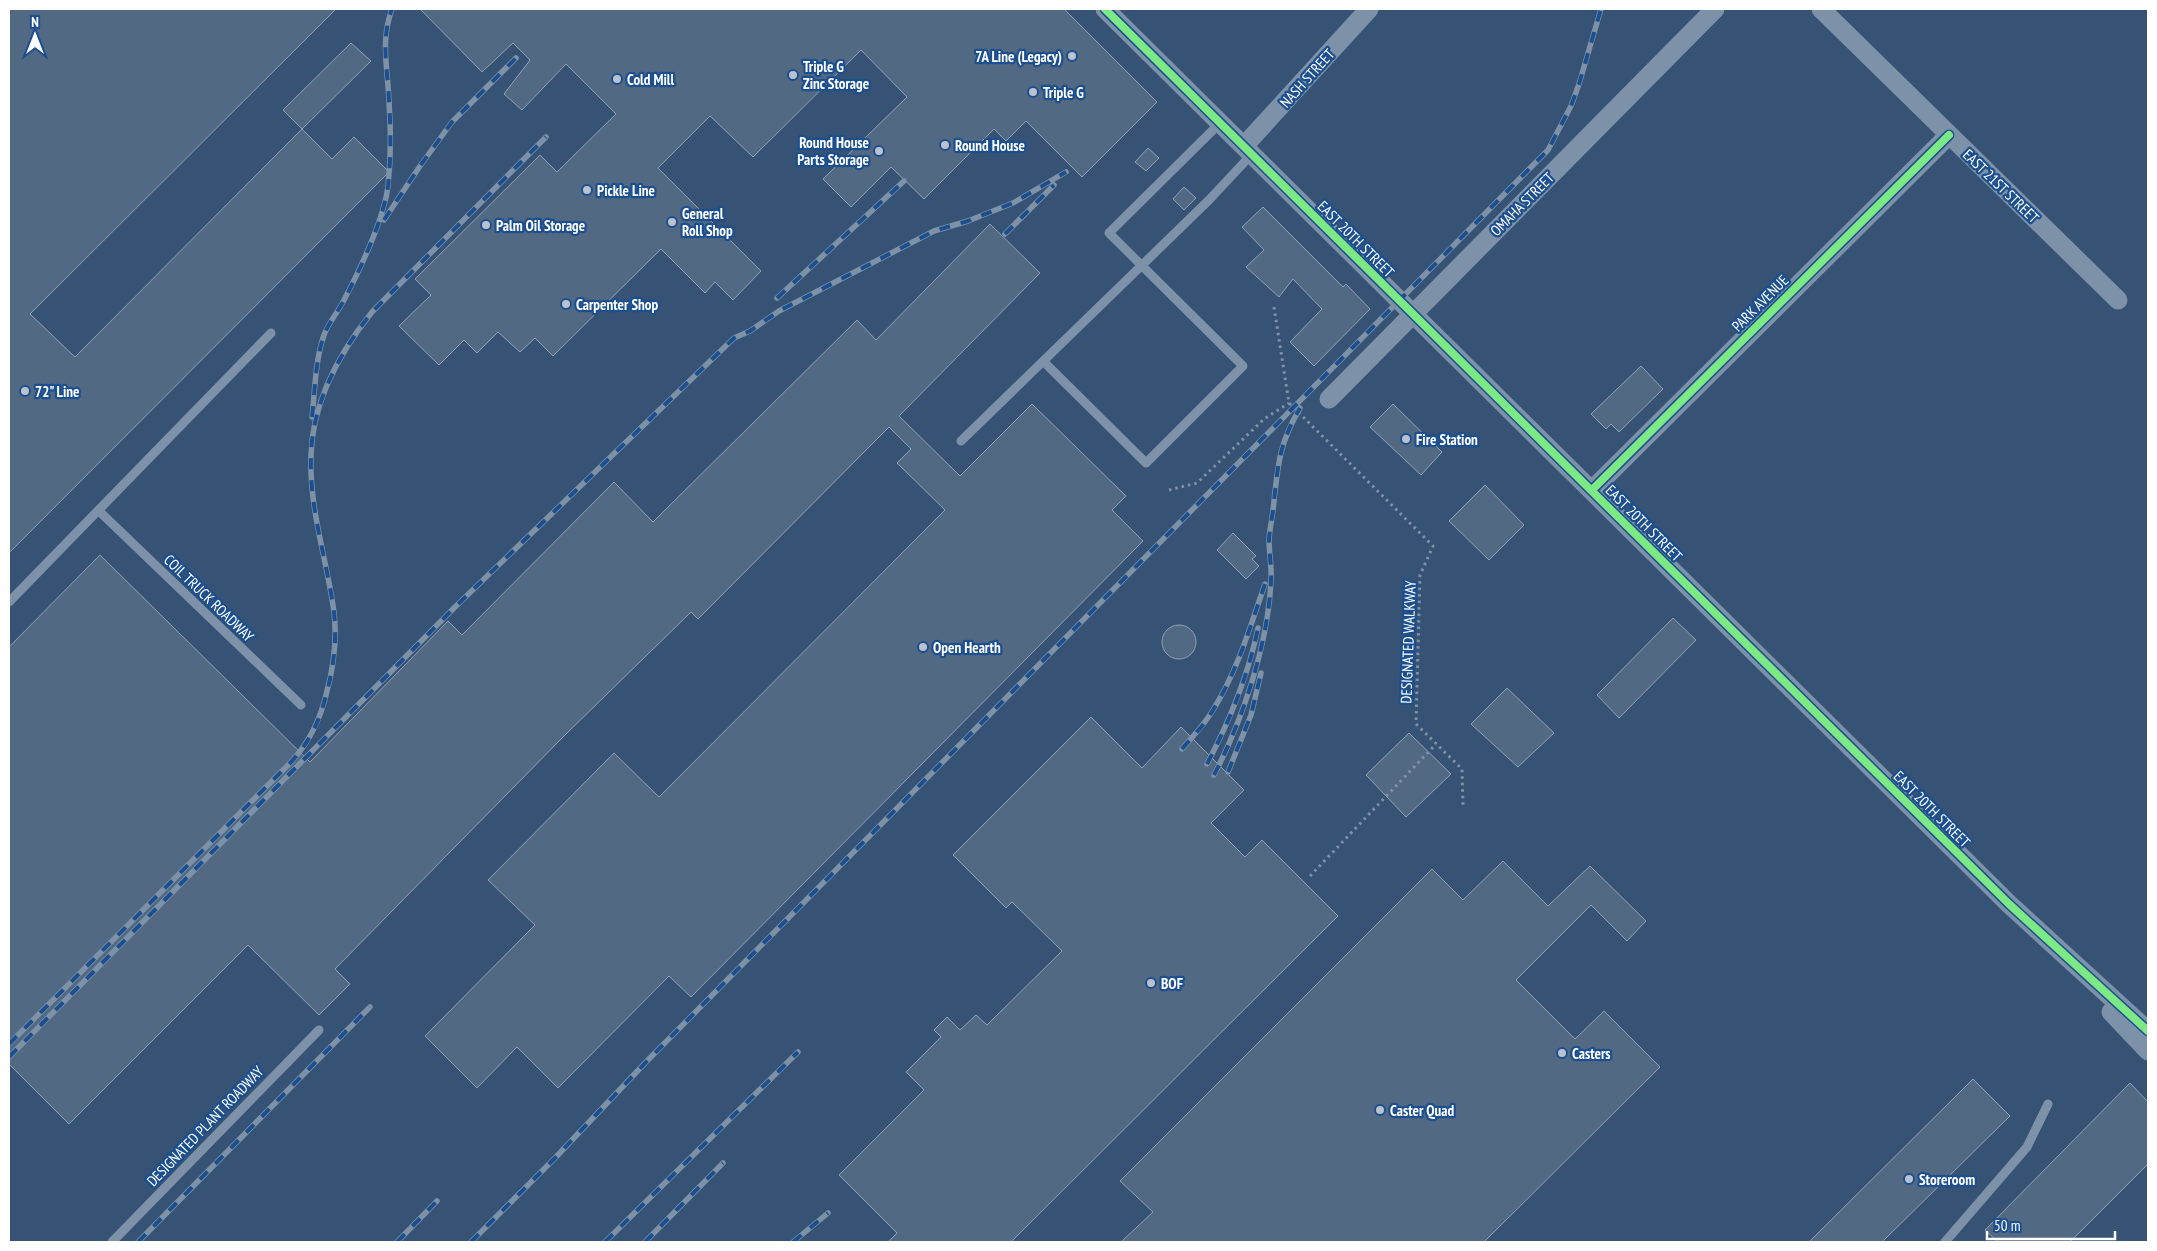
<svg xmlns="http://www.w3.org/2000/svg" width="2157" height="1251" font-family="'PT Sans Narrow',sans-serif">
	<rect width="100%" height="100%" fill="#365274"/>
	<path fill="#526984" stroke="#92a2b6" d="M9,9H336L30,314L75,357L302,129L332,159L354,137L389,172L9,553Z
		M420,9H1064L1157,102L1082,177L1026,121L1006,141L994,129L924,199L891,167L851,207L823,179L907,97L861,50L753,157L710,116L658,168L761,271L733,300L715,282L705,293L661,249L553,356L535,338L520,352L498,332L477,353L464,340L439,365L399,326L431,295L415,279L540,155L557,172L616,114L566,64L522,110L504,94L530,60L513,43L482,72Z
		M351,43L371,61L302,129L283,110Z
		M1148,148L1159,158L1146,171L1135,162Z
		M1184,187L1196,198L1184,210L1173,199Z
		M1263,207L1343,287L1346,284L1370,309L1314,366L1290,342L1322,309L1293,279L1279,297L1246,267L1264,250L1242,227Z
		M990,224L1040,273L899,416L960,476L1032,404L1126,496L1112,510L1143,541L691,997L669,976L558,1088L517,1047L477,1088L425,1036L535,925L488,880L614,753L659,797L945,510L897,463L911,449L889,427L698,619L691,612L564,736L335,969L350,984L319,1015L248,945L69,1124L9,1064V647L100,555L310,762L448,621L462,635L614,482L653,522L857,320L876,340Z
		M1641,366L1663,389L1619,432L1611,424L1606,429L1591,414Z
		M1393,404L1442,452L1421,475L1370,427Z
		M1485,485L1524,525L1489,560L1449,521Z
		M1233,533L1256,556L1252,559L1259,566L1246,579L1217,550Z
		M1673,618L1696,640L1619,718L1597,695Z
		M1162 642a17 17 0 1 1 34 0a17 17 0 1 1-34 0Z
		M1507,688L1554,733L1518,767L1471,724Z
		M1091,717L1142,768L1181,727L1244,790L1211,823L1245,857L1262,840L1338,916L1011,1242H888L897,1233L839,1175L924,1090L906,1072L941,1037L934,1030L947,1017L960,1030L976,1015L987,1025L1062,951L1012,902L1006,908L953,855Z
		M1409,733L1451,774L1406,817L1366,775Z
		M1503,861L1548,906L1590,866L1646,921L1627,941L1591,905L1516,980L1575,1039L1604,1011L1660,1067L1484,1242H1121L1153,1212L1120,1181L1432,869L1463,900Z
		M1973,1079L2010,1116L1882,1242H1809Z
		M2130,1083L2148,1102V1164L2070,1242H1998L1985,1230Z"/>
	<g fill="none" stroke-linecap="round" stroke-linejoin="round">
		<path stroke="#7d92a8" stroke-width="3" stroke-dasharray="2.5 4" stroke-linecap="butt" d="M1274,307L1289,403L1433,546L1420,575L1416,724L1462,769L1463,806
			M1169,490L1197,483L1264,419L1289,403
			M1310,876L1436,744"/>
		<path stroke="#7d92a8" stroke-width="9" d="M1044,362L1146,463L1243,366L1109,233L1220,123
			M961,441L1209,200L1252,154
			M99,511L301,705
			M9,602L271,333
			M112,1242L319,1030
			M1945,1242L2027,1147L2048,1104"/>
		<path stroke="#7d92a8" stroke-width="19" d="M1105,9L2009,904L2148,1031
			M1821,9L2118,300
			M1244,146L1369,9
			M1329,399L1715,9
			M1592,490L1949,135
			M2111,1012L2148,1051"/>
		<g stroke="#7e92a7" stroke-width="5.5">
			<path id="rail" d="M384,220L420,166L452,122L516,58
				M1005,234L1054,185
				M777,298L904,181
				M312,417C315,391 315,361 324,335C328,324 337,313 343,302C359,272 384,219 388,186C391,158 391,130 389,102C388,70 380,41 392,9
				M1182,749C1193,736 1205,724 1213,710C1238,670 1250,627 1265,584
				M1207,764C1230,720 1248,677 1258,628
				M1228,772L1251,715L1261,673
				M1214,775C1243,719 1268,644 1271,581C1272,567 1269,553 1269,539C1270,527 1273,514 1274,501C1278,463 1280,442 1300,408
				M9,1044L292,761C311,740 321,718 327,691C334,665 337,639 334,612C327,560 309,509 311,456C312,403 340,352 372,312L546,137
				M9,1057L454,608L734,338L750,331L779,311L934,231L968,221L1013,203L1066,172
				M138,1242L370,1007
				M397,1242L437,1201
				M471,1242L556,1157L645,1063L1548,150L1571,106L1579,84L1601,9
				M605,1242L798,1052
				M645,1242L723,1163
				M793,1242L828,1213"/>
		</g>
		<use href="#rail" stroke="#1b4f8f" stroke-width="4" stroke-dasharray="11" stroke-linecap="butt"/>
		<g stroke="#1b4f8f" stroke-width="11">
			<path id="cycleway" d="M1105,9L2009,904L2148,1031
				M1592,490L1949,135"/>
		</g>
		<use href="#cycleway" stroke="#7ce984" stroke-width="8"/>
	</g>
	<g fill="#b9c2ce" stroke="#1b4f8f" stroke-width="2">
		<circle cx="1072" cy="56" r="5"/>
		<circle cx="793" cy="75" r="5"/>
		<circle cx="617" cy="79" r="5"/>
		<circle cx="1033" cy="92" r="5"/>
		<circle cx="945" cy="145" r="5"/>
		<circle cx="879" cy="151" r="5"/>
		<circle cx="587" cy="190" r="5"/>
		<circle cx="672" cy="222" r="5"/>
		<circle cx="486" cy="225" r="5"/>
		<circle cx="566" cy="304" r="5"/>
		<circle cx="25" cy="391" r="5"/>
		<circle cx="1406" cy="439" r="5"/>
		<circle cx="923" cy="647" r="5"/>
		<circle cx="1151" cy="983" r="5"/>
		<circle cx="1562" cy="1053" r="5"/>
		<circle cx="1380" cy="1110" r="5"/>
		<circle cx="1909" cy="1179" r="5"/>
	</g>
	<g text-anchor="middle" dominant-baseline="central" stroke-width="4.5" stroke-linejoin="round" paint-order="stroke">
		<g font-size="15" font-weight="bold" fill="#fff" stroke="#1b4f8f" text-anchor="start">
			<text x="1062" y="56" text-anchor="end">7A Line (Legacy)</text>
			<text x="803" y="66">Triple G<tspan x="803" dy="17">Zinc Storage</tspan></text>
			<text x="627" y="79">Cold Mill</text>
			<text x="1043" y="92">Triple G</text>
			<text x="869" y="142" text-anchor="end">Round House<tspan x="869" dy="17">Parts Storage</tspan></text>
			<text x="955" y="145">Round House</text>
			<text x="597" y="190">Pickle Line</text>
			<text x="682" y="213">General<tspan x="682" dy="17">Roll Shop</tspan></text>
			<text x="496" y="225">Palm Oil Storage</text>
			<text x="576" y="304">Carpenter Shop</text>
			<text x="35" y="391">72" Line</text>
			<text x="1416" y="439">Fire Station</text>
			<text x="933" y="647">Open Hearth</text>
			<text x="1161" y="983">BOF</text>
			<text x="1572" y="1053">Casters</text>
			<text x="1390" y="1110">Caster Quad</text>
			<text x="1919" y="1179">Storeroom</text>
		</g>
		<g font-size="15" fill="#fff" stroke="#1b4f8f">
			<text transform="translate(1307 78) rotate(-48)">NASH STREET</text>
			<text transform="translate(2001 186) rotate(44)">EAST 21ST STREET</text>
			<text transform="translate(1522 204) rotate(-45)">OMAHA STREET</text>
			<text transform="translate(1356 239) rotate(45)">EAST 20TH STREET</text>
			<text transform="translate(1760 303) rotate(-45)">PARK AVENUE</text>
			<text transform="translate(1644 523) rotate(45)">EAST 20TH STREET</text>
			<text transform="translate(209 598) rotate(44)">COIL TRUCK ROADWAY</text>
			<text transform="translate(1408 642) rotate(-88)">DESIGNATED WALKWAY</text>
			<text transform="translate(1932 809) rotate(45)">EAST 20TH STREET</text>
			<text transform="translate(205 1126) rotate(-46)">DESIGNATED PLANT ROADWAY</text>
		</g>
	</g>
	<rect width="2157" height="1251" fill="none" stroke="#ffffff" stroke-width="20"/>
	<g transform="translate(35 35)" stroke="#1b4f8f" stroke-width="4" paint-order="stroke">
	<path d="M0-4L9 19L0 12L-9 19Z" fill="#ffffff"/>
	<text y="-8" font-size="14" font-weight="bold" text-anchor="middle" fill="#ffffff">N</text>
	</g>
	<path d="M1987 1231v8h128v-8" fill="none" stroke="#ffffff" stroke-width="2.5"/>
	<text x="1994" y="1231" font-size="15" fill="#ffffff" stroke="#1b4f8f" stroke-width="4" paint-order="stroke">50 m</text>
</svg>
